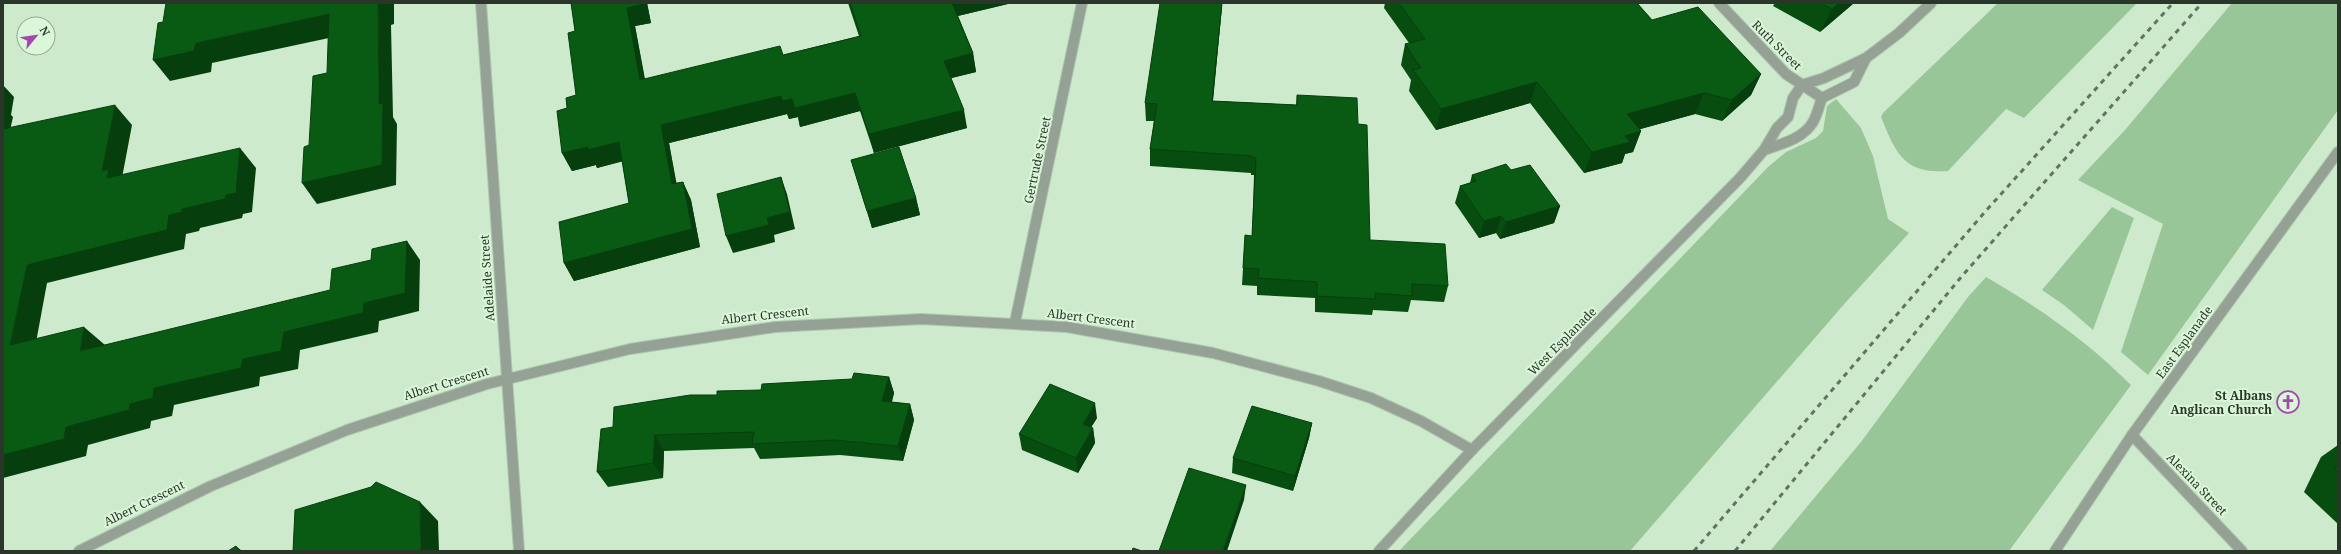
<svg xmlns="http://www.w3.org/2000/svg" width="2341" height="554" font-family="'Noto Serif',serif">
	<rect width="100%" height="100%" fill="#cdeacc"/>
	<path fill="#99c698" d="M1998,3H2137L2024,118L2006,109L1948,171C1904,174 1896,154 1881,117L1883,113Z
		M2232,3H2338V110L2148,375L2121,352L2163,224L2078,180L2125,130Z
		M1836,99L1861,128L1873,156L1888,219L1909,233L1846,302L1630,551H1399L1768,167L1786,152L1816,138L1823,131L1827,106Z
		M2112,207L2134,218L2093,330L2064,305L2042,290Z
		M1986,277C2040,308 2087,341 2131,385L2009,551H1770L1861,442L1968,297Z"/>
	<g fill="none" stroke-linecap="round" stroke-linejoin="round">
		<g stroke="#adc6ac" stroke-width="12">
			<path id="minor" d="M481,3L519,551
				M1719,3L1786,74L1822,98
				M1015,322L1082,3
				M2132,435L2242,551
				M79,551L211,486L347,430L487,384L630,349L775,327L921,319L1067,327L1213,353L1319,381L1371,398L1421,421L1472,450"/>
		</g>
		<g stroke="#adc6ac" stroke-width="12">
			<path id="tertiary" d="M1764,150C1781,144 1803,139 1813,122C1817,115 1819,106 1822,98L1854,82L1866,58
				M1379,551L1472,450L1740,178L1764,150L1777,128L1788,117L1793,98L1802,85L1824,78L1866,58L1899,33L1931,3
				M2055,551L2132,435L2338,152"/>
		</g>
		<use href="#minor" stroke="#95a195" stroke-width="10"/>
		<use href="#tertiary" stroke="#95a195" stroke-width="10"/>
		<path stroke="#627361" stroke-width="3" stroke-dasharray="5 5" stroke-linecap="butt" d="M1694,551L1984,213L2173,3
			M1735,551L1962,276L2202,3"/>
	</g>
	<path fill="#084d10" d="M571,3H647L651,23L635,26L645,79L783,55L859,36L848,3H1012L958,16L973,53L976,72L951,78L967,128L874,153L860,111L800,127L798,117L789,119L787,114L669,143L676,183L683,182L691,200L700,247L574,281L564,263L629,203L622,161L597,168L596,165L572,171L562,153L567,108L576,95L575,31Z
		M1222,3V6L1213,101L1296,105L1297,95L1358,124L1370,240L1448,286L1444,302L1411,300L1408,312L1373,310L1372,315L1315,312V298L1257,295V286L1242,285L1245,235L1252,236L1254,175H1251V173L1150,166V149L1154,121H1146L1145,103Z
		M1385,3H1637L1652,20L1761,74L1751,95L1722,121L1695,114L1640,129L1641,131L1633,152L1625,154L1622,163L1584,173L1530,103L1436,130L1409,91L1411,80L1401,65L1405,44L1409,43L1384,8Z
		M1775,3H1854L1820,32L1773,6Z
		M851,160L916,198L920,215L872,228Z
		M1511,170L1560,206L1554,223L1500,239L1496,233L1479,238L1455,203L1460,186L1470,183L1472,175Z
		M889,377L894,393L892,402L910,404L914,420L903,461L840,455L760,459L754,448L664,451L663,478L608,487L597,472L613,427L717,395L761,390Z
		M1097,418L1091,427L1093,428L1095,443L1078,473L1022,450L1019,434Z
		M1312,423L1309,438L1293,491L1232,473L1233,458Z
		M2338,445V524L2304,492L2321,457Z"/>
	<path fill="#063f0d" d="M380,3H394V24L391,25L393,117L397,124L396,185L317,204L302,183L379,104L378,4Z
		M643,3H647L651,23L635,26L648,98L640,80L627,8Z
		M951,3H1012L953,17Z
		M1222,3V6L1211,119L1212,101Z
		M1839,3H1854L1820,32L1832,9Z
		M329,14L343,35L212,63L211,72L170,81L153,60L196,43Z
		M973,53L976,72L948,79L944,61Z
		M1761,74L1751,95L1722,121L1732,100Z
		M1537,82L1530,103L1436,130L1441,109Z
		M3,85L14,97L11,115L13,117L5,153L3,151Z
		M855,93L860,111L800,127L798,117L789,119L783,101L792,99Z
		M1704,93L1695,114L1619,135L1627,114Z
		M781,96L787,114L669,143L680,202L672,184L661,125Z
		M115,105L132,125L121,183L107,178L102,171Z
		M964,110L967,128L874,153L869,134Z
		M1641,131L1633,152L1625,154L1622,163L1584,173L1592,152L1625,136Z
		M619,142L628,160L597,168L596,165L572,171L562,153L588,147Z
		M240,148L256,168L252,212L243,214L242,218L200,228L199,231L186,234L184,249L47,283L32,364L10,345L27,265L169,215L182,209Z
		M781,177L787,194L795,229L774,235L775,242L733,253L726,236Z
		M683,182L691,200L700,247L574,281L564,263Z
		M916,198L920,215L872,228L867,211Z
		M1560,206L1554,223L1500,239L1506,222Z
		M1501,216L1496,233L1479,238L1484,221Z
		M407,241L420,260L419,311L379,321L378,332L300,350L298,369L260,377L259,386L174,405L172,416L151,421L150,428L88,445L86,456L3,478V455L66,427L130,404L154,388L243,359L284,332L364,303Z
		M84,327L105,345L80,351Z
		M889,377L894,393L887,417L882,401Z
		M1095,403L1097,418L1084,439L1083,424Z
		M910,404L914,420L903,461L898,446Z
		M1312,423L1309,438L1293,491L1295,476Z
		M1093,428L1095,443L1078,473L1076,458Z
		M655,435L664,451L663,478L653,463Z
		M1246,485L1244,500L1227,551H1223Z
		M420,502L438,521L439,551H421Z
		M236,546L242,551H239Z"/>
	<path fill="#095a13" stroke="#063f0d" d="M166,3H380L378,4L379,104L383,103L382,165L302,183L304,147L309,145L313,76L327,73L329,14L196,43L194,51L153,60L158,23L163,22Z
		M571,3H643V4L627,8L640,80L780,46L783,55L861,36L850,3H952L973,53L944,61L964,110L869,134L855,93L795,108L792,99L783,101L781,96L661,125L672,184L683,182L692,229L564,263L559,222L629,203L619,142L588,150V147L562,153L557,111L567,108L566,98L576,95L568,33L575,31Z
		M1160,3H1222L1212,101L1297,105V95L1357,98L1358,124L1367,125L1370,240L1445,244L1448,286L1412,284V296L1375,293L1376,299L1317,296V282L1258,278L1259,269L1243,268L1245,235L1252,236L1256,158H1252V156L1150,149L1157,104L1145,103Z
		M1399,3H1637L1652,20L1698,7L1761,74L1732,100L1704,93L1627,114L1641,131L1625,136L1630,142L1592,152L1537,82L1441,109L1413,70L1421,68L1405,44L1425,39Z
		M1821,3H1839L1832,9Z
		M115,105L102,171L109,169L107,178L240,148L236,193L226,195L225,199L182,209V212L169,215L167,230L27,265L10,345L84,327L80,351L330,290L332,269L371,260L372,249L407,241L405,293L364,303L363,313L284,332L281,351L243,359L241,368L154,388L153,398L130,404L129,410L66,427L64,439L3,455V129Z
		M899,147L916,198L867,211L851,160Z
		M1506,164L1511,170L1530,165L1560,206L1506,222L1501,216L1484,221L1460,186L1476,181L1472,175Z
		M781,177L790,212L767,218L769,225L726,236L717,194Z
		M854,373L889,377L882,401L910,404L898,446L834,440L752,444L754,432L655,435L653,463L597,472L601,429L613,427L614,407L690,395H717V391L761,390L762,384L852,379Z
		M1050,384L1095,403L1083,424L1093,428L1076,458L1019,434Z
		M1252,406L1312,423L1295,476L1233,458Z
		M2338,464V472L2335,469Z
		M1189,468L1246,485L1223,551H1159Z
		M376,482L420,502L421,551H293L295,510L371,487Z
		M236,546L239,551H228Z
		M1133,548L1142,551H1132Z"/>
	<defs>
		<g id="church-ring" transform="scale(1.15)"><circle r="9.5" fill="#dbf7d9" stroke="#a647af" stroke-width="1.5"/><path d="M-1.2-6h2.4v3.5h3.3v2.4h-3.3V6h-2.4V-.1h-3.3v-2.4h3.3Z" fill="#a647af"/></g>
	</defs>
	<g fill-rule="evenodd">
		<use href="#church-ring" x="2288" y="402"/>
	</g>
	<g text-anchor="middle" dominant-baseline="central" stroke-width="4" stroke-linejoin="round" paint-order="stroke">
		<g font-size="12" fill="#2b362a" stroke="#dbf7d9">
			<text transform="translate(1777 45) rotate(45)">Ruth Street</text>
			<text transform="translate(1037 160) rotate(-78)">Gertrude Street</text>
			<text transform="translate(487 278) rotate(-94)">Adelaide Street</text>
			<text transform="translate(765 315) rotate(-6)">Albert Crescent</text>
			<text transform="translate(1091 318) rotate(7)">Albert Crescent</text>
			<text transform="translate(1562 341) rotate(-45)">West Esplanade</text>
			<text transform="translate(2184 342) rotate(-54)">East Esplanade</text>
			<text transform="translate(446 383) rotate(-17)">Albert Crescent</text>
			<text transform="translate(2197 484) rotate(46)">Alexina Street</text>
			<text transform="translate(144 503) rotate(-26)">Albert Crescent</text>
		</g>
		<g font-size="12" font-weight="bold" fill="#2b362a" stroke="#dbf7d9" text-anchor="end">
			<text x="2272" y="395">St Albans<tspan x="2272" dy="14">Anglican Church</tspan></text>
		</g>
	</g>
	<rect width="2341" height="554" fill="none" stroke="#2b362a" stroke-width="8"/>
	<g transform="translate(36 36) rotate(61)"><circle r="19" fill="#dbf7d9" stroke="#95aa93"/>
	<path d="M0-3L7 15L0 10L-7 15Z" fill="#a647af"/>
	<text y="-6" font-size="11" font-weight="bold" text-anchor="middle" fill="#2b362a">N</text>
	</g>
</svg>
